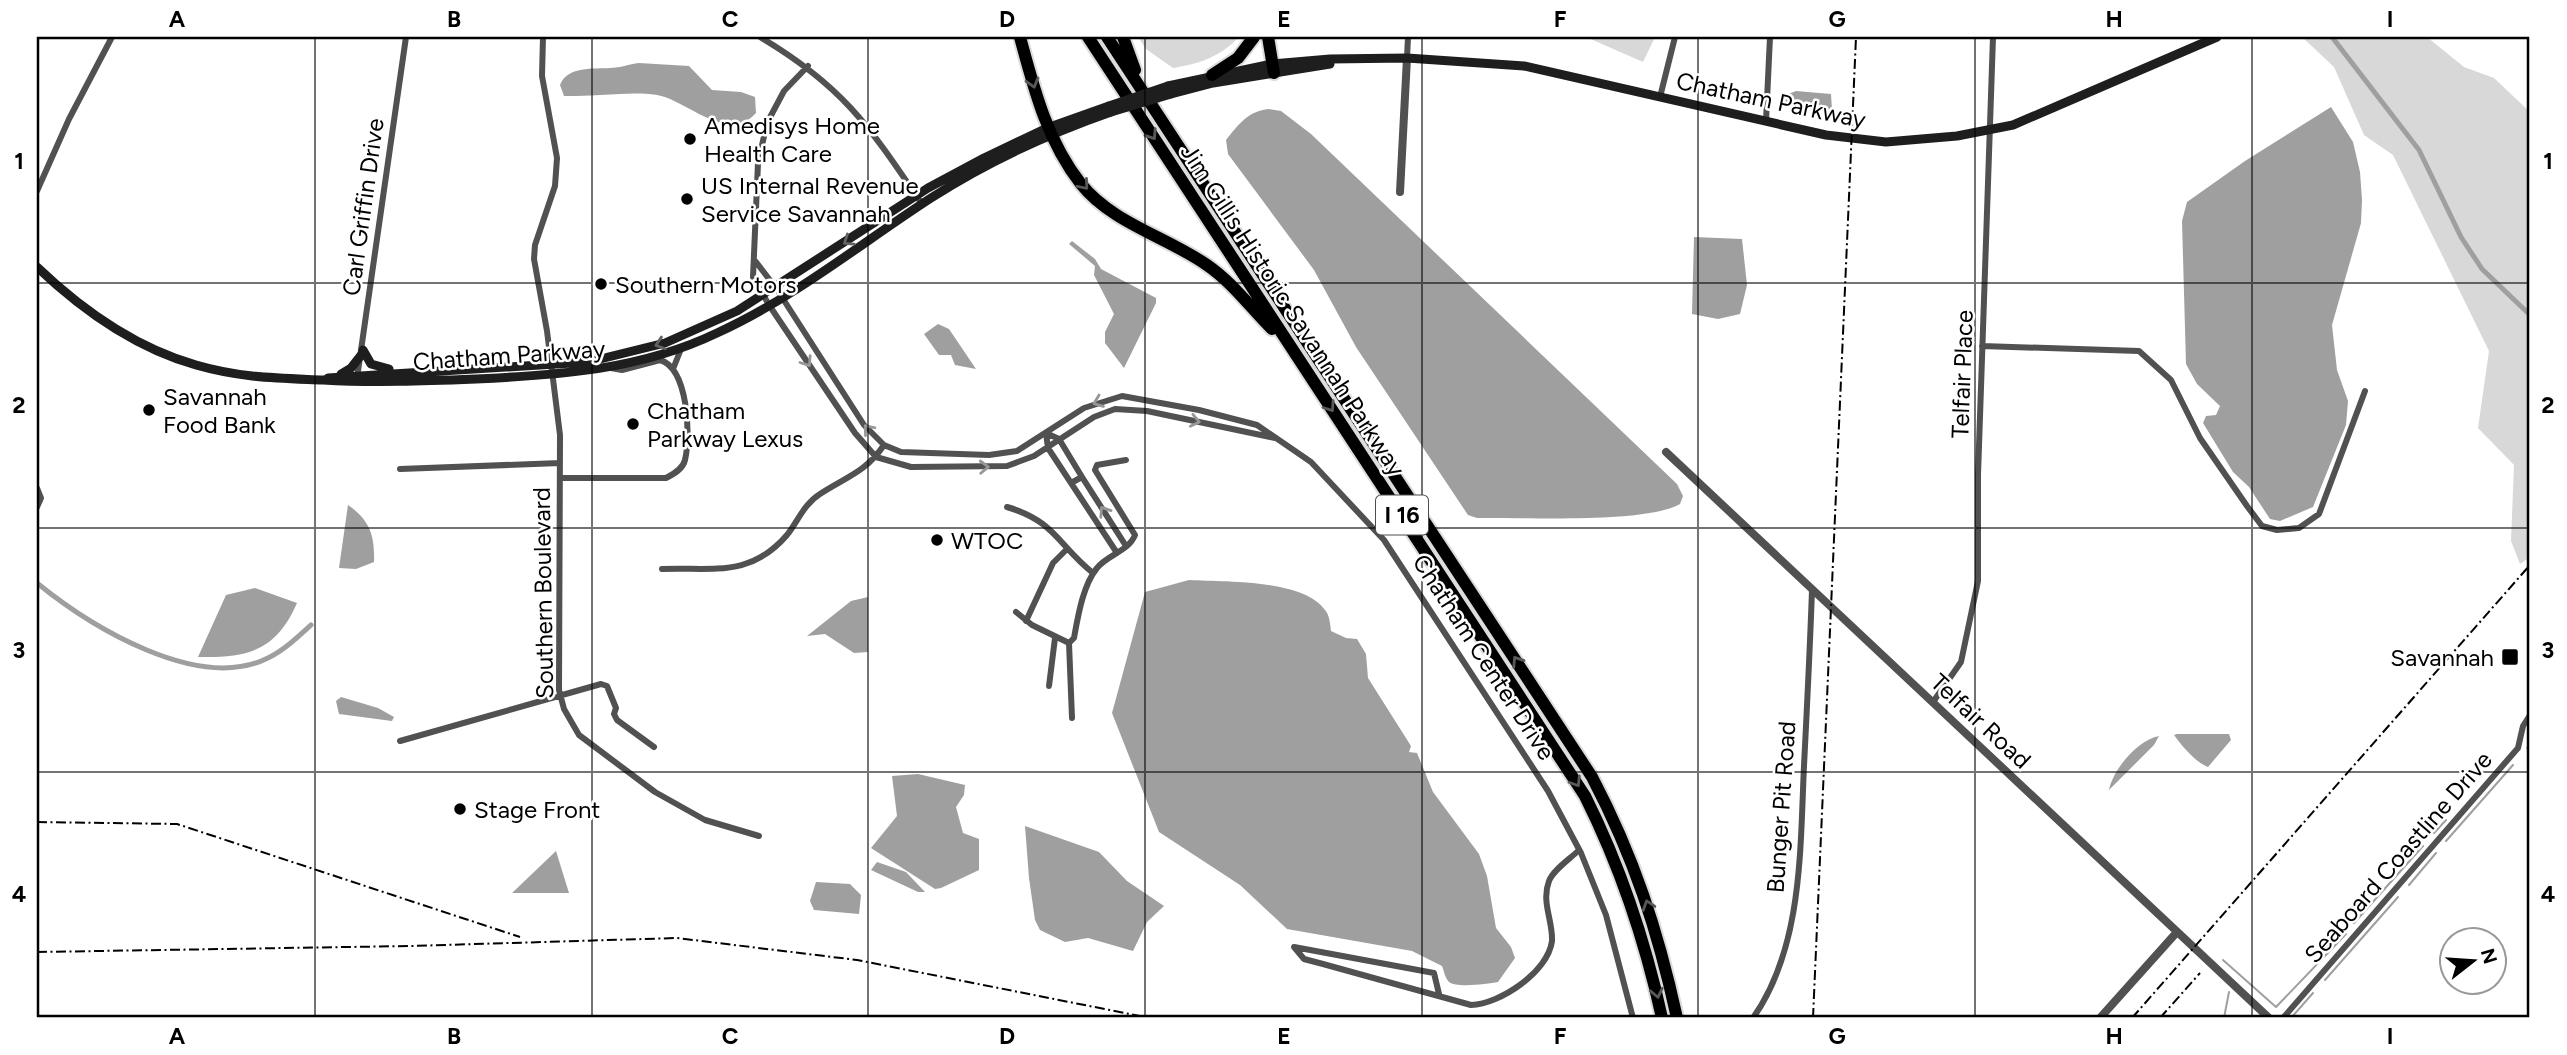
<svg xmlns="http://www.w3.org/2000/svg" width="2567" height="1055" font-family="Figtree,sans-serif">
	<rect width="100%" height="100%" fill="#fff"/>
	<path fill="#d8d8d8" d="M1138,37H1239C1220,57 1199,64 1173,68L1146,49Z
		M1586,37H1655L1643,62Z
		M2302,37H2427L2464,67L2494,78L2530,112V557L2520,564L2511,541L2514,465L2478,428L2489,351L2393,155L2364,135L2334,67Z"/>
	<path fill="#9f9f9f" d="M639,63L689,66L712,90L741,92L755,97L756,113C728,145 687,100 657,95C628,91 598,97 569,96H564L560,85C567,66 594,69 610,68C620,68 629,64 639,63Z
		M1796,91L1831,94L1832,110L1785,102L1786,95Z
		M2331,107L2353,142L2360,172L2362,200L2361,223L2332,325L2337,370L2348,401L2346,425L2313,507L2280,521L2270,519L2249,487L2233,472L2203,423L2206,416L2216,415L2220,406L2197,384L2186,364L2182,221L2187,202L2245,161Z
		M1269,109L1281,111L1311,134L1677,484L1683,496L1680,504C1645,524 1522,517 1477,518L1468,515L1356,347L1314,270L1228,154L1226,140C1239,124 1248,111 1269,109Z
		M1694,237L1742,239L1747,285L1740,314L1718,319L1692,314Z
		M1072,241L1095,259L1101,269L1156,298V303L1124,368L1105,343V332L1114,314L1094,275L1095,266L1069,244Z
		M938,324L949,329L976,369L955,365L951,355H939L924,334Z
		M348,505C370,520 375,536 374,562L356,569L339,568Z
		M1189,580C1225,582 1303,579 1325,610C1330,616 1330,624 1331,631L1346,638L1357,639L1366,654L1368,678L1411,746L1409,752L1417,753L1433,792L1479,854L1487,876L1496,928L1511,947L1515,958L1498,982C1488,984 1456,988 1449,982C1445,978 1444,971 1442,966L1412,951L1287,929L1240,885L1159,832L1112,713L1145,592Z
		M255,588L297,603C276,651 248,658 198,657L226,595Z
		M868,597V652L854,653L825,634L807,636L851,601Z
		M341,697L378,708L394,717L392,721L339,714L336,701Z
		M2177,734H2229L2231,740L2208,767C2195,762 2183,747 2174,735Z
		M2159,736L2154,745L2109,790C2113,769 2138,740 2159,736Z
		M918,774L965,785L964,795L956,807L963,833L979,839V870L941,888L935,889L871,848L897,816L892,776Z
		M1025,826L1099,852L1127,881L1164,906L1147,922L1133,951L1088,938L1065,942L1040,930L1035,920L1029,878Z
		M556,851L569,893H512Z
		M877,862L906,872L925,892H918L871,870Z
		M816,882L850,884L861,895L859,914L814,910L810,901Z"/>
	<g fill="none" stroke-linecap="round" stroke-linejoin="round">
		<path stroke="#9f9f9f" stroke-width="2" d="M2527,748L2530,744
			M2434,833L2446,820
			M2446,841L2513,765
			M2409,885L2436,853
			M2354,923L2423,846
			M2223,960L2276,1007L2346,934
			M2325,980L2398,897
			M2224,1018L2229,992
			M2291,1018L2313,993"/>
		<path stroke="#9f9f9f" stroke-width="5" d="M2332,37L2419,150L2461,237L2482,269L2530,315
			M37,583C90,626 198,693 268,658C284,650 298,637 311,625"/>
		<g stroke="#dbdbdb" stroke-width="16">
			<path id="motorway" d="M1020,37C1034,89 1047,141 1081,184C1112,223 1167,237 1207,265C1233,283 1250,307 1272,329
				M1088,37L1585,796C1621,868 1645,940 1662,1018
				M1107,37L1592,777C1634,857 1658,931 1677,1018
				M1123,37L1135,70
				M1268,37L1274,73
				M1212,75L1238,58L1254,37"/>
		</g>
		<path stroke="#515151" stroke-width="6" d="M543,37L542,76L557,158L555,186L535,245L534,259L547,331L560,435L559,690L564,709L579,735L655,792L705,820L759,836
			M760,37C843,86 869,126 922,204
			M1407,58L1408,37
			M808,66L784,91L767,123L758,163L753,277L769,305L855,433L876,457L911,467L1007,466L1034,456L1094,417L1115,409L1147,411L1275,438
			M1660,97L1675,37
			M1766,121L1770,37
			M37,191L69,119L112,37
			M756,262L776,288L864,425L884,445L901,452L989,455L1017,451L1084,408L1122,396L1199,410L1257,425L1311,462L1384,540L1548,791L1581,853L1606,915L1633,1018
			M1982,346L2139,351L2171,380L2200,438L2247,506L2262,526L2277,530L2299,528L2319,514L2365,391
			M673,369L681,349
			M357,378L406,37
			M1046,433L1048,448L1117,553
			M1046,433L1059,439L1082,477L1071,483
			M400,469L560,463
			M1082,477L1126,546
			M560,478H666C674,474 683,469 685,460C691,435 688,368 660,360L622,370L611,368
			M37,488L41,498L37,507
			M1007,507C1055,521 1058,545 1093,573
			M662,569C713,567 750,578 787,535C798,521 804,504 820,494C846,477 866,472 884,445
			M1016,612L1032,625L1069,643
			M1026,621L1053,563L1067,549
			M1049,686L1055,638
			M1933,702L1961,662L1978,581V475L1993,37
			M1072,718L1069,643L1074,638C1078,616 1083,585 1097,568C1107,555 1129,551 1135,535L1095,470L1097,465L1126,460
			M400,741L601,684L607,686L616,708L614,714L617,720L654,747
			M1439,994L1434,973L1294,947L1304,959L1323,964L1471,1005C1500,1004 1548,972 1552,941C1553,921 1541,902 1549,881C1553,870 1570,859 1579,850
			M1753,1018C1803,947 1800,849 1804,766C1807,707 1810,648 1812,590
			M2283,1018L2518,748L2523,726L2530,715"/>
		<path stroke="#515151" stroke-width="8" d="M1400,192L1407,58
			M1666,452L2269,1018
			M2100,1018L2177,932"/>
		<path stroke="#1e1e1e" stroke-width="9" d="M1168,86L1272,64L1330,59L1407,58L1524,66L1826,135L1886,142L1957,136L2013,125L2217,37
			M1171,94L1213,83L1330,64
			M37,267C81,309 136,348 196,365C241,378 277,378 323,380C374,383 425,381 476,379C560,375 640,370 717,333C794,298 860,244 931,198C987,162 1048,134 1111,112
			M363,350L371,364L389,369
			M341,374L351,368L362,354
			M328,378L588,362L665,343L737,311L928,188L984,158L1047,128L1109,106"/>
		<use href="#motorway" stroke="#000" stroke-width="12"/>
		<path stroke="#000" stroke-width="2" stroke-dasharray="10 3.5 2 3.5" stroke-linecap="butt" d="M37,822L177,824L520,937
			M37,952L410,946L677,938L857,960L1150,1018
			M1813,1018L1856,37
			M2132,1018L2530,565
			M2160,1018L2200,973"/>
		<path stroke="#1e1e1e" stroke-width="9" d="M1109,106L1168,86
			M1111,112L1171,94"/>
	</g>
	<defs><path id="oneway-chevron" d="M-2-3.5L2.5 0L-2 3.5" fill="none" stroke-width="1.6" stroke-linecap="round" stroke-linejoin="round" transform="scale(1.75)"/></defs>
	<g stroke="#595959">
		<use href="#oneway-chevron" transform="translate(1033 83) rotate(74)"/>
		<use href="#oneway-chevron" transform="translate(1152 135) rotate(57)"/>
		<use href="#oneway-chevron" transform="translate(1084 185) rotate(50)"/>
		<use href="#oneway-chevron" transform="translate(1330 407) rotate(56)"/>
		<use href="#oneway-chevron" transform="translate(1517 661) rotate(-123)"/>
		<use href="#oneway-chevron" transform="translate(1576 782) rotate(58)"/>
		<use href="#oneway-chevron" transform="translate(1648 905) rotate(-108)"/>
		<use href="#oneway-chevron" transform="translate(1657 993) rotate(78)"/>
	</g>
	<g stroke="#626262">
		<use href="#oneway-chevron" transform="translate(848 241) rotate(146)"/>
		<use href="#oneway-chevron" transform="translate(660 344) rotate(162)"/>
	</g>
	<g stroke="#979797">
		<use href="#oneway-chevron" transform="translate(807 362) rotate(56)"/>
		<use href="#oneway-chevron" transform="translate(1098 402) rotate(159)"/>
		<use href="#oneway-chevron" transform="translate(1195 421) rotate(12)"/>
		<use href="#oneway-chevron" transform="translate(868 429) rotate(-130)"/>
		<use href="#oneway-chevron" transform="translate(984 467) rotate(-2)"/>
		<use href="#oneway-chevron" transform="translate(1104 511) rotate(-123)"/>
	</g>
	<path fill="none" stroke="#000" stroke-width="2" stroke-opacity="0.55" d="M315,37V1018M592,37V1018M868,37V1018M1145,37V1018M1422,37V1018M1698,37V1018M1975,37V1018M2252,37V1018M37,283H2530M37,528H2530M37,772H2530"/>
	<g fill="#000" stroke="#fff" stroke-width="2.5">
		<circle cx="690" cy="139" r="7"/>
		<circle cx="687" cy="199" r="7"/>
		<circle cx="601" cy="284" r="7"/>
		<circle cx="149" cy="410" r="7"/>
		<circle cx="633" cy="424" r="7"/>
		<circle cx="937" cy="540" r="7"/>
		<rect x="2501" y="648" width="18" height="18" rx="3.5"/>
		<circle cx="460" cy="809" r="7"/>
	</g>
	<g text-anchor="middle" dominant-baseline="central" stroke-width="5" stroke-linejoin="round" paint-order="stroke">
		<rect fill="#fff" stroke="#4c4c4c" stroke-width="2" x="1376" y="495.5" width="52" height="39" rx="5"/>
		<g font-size="23" font-weight="bold" fill="#000">
			<text x="1402" y="515">I 16</text>
		</g>
		<g font-size="24" fill="#000" stroke="#fff">
			<text transform="translate(1771 100) rotate(12)">Chatham Parkway</text>
			<text transform="translate(363 207) rotate(-82)">Carl Griffin Drive</text>
			<text transform="translate(1293 310) rotate(57)">Jim Gillis Historic Savannah Parkway</text>
			<text transform="translate(509 355) rotate(-4)">Chatham Parkway</text>
			<text transform="translate(1962 374) rotate(-88)">Telfair Place</text>
			<text transform="translate(543 593) rotate(-91)">Southern Boulevard</text>
			<text transform="translate(1484 657) rotate(57)">Chatham Center Drive</text>
			<text transform="translate(1981 721) rotate(43)">Telfair Road</text>
			<text transform="translate(1781 807) rotate(-86)">Bunger Pit Road</text>
			<text transform="translate(2398 857) rotate(-49)">Seaboard Coastline Drive</text>
		</g>
		<g font-size="24" fill="#000" stroke="#fff" text-anchor="start">
			<text x="704" y="125">Amedisys Home<tspan x="704" dy="28">Health Care</tspan></text>
			<text x="701" y="185">US Internal Revenue<tspan x="701" dy="28">Service Savannah</tspan></text>
			<text x="615" y="284">Southern Motors</text>
			<text x="163" y="396">Savannah<tspan x="163" dy="28">Food Bank</tspan></text>
			<text x="647" y="410">Chatham<tspan x="647" dy="28">Parkway Lexus</tspan></text>
			<text x="951" y="540">WTOC</text>
			<text x="2494" y="657" text-anchor="end">Savannah</text>
			<text x="474" y="809">Stage Front</text>
		</g>
	</g>
	<rect width="2567" height="1055" fill="none" stroke="#ffffff" stroke-width="77"/>
	<g transform="translate(2473 961) rotate(73)"><circle r="33" fill="#ffffff" stroke="#999999" stroke-width="2"/>
	<path d="M0-5L12 26L0 18L-12 26Z" fill="#000000"/>
	<text y="-10" font-size="19" font-weight="bold" text-anchor="middle" fill="#000000">N</text>
	</g>
	<rect x="38" y="38" width="2490" height="978" fill="none" stroke="#000" stroke-width="2.5"/>
	<g font-size="23" text-anchor="middle" font-weight="bold" fill="#000">
		<text x="177" y="27">A</text>
		<text x="454" y="27">B</text>
		<text x="730" y="27">C</text>
		<text x="1007" y="27">D</text>
		<text x="1284" y="27">E</text>
		<text x="1560" y="27">F</text>
		<text x="1837" y="27">G</text>
		<text x="2114" y="27">H</text>
		<text x="2390" y="27">I</text>
		<text x="19" y="169">1</text>
		<text x="2548" y="169">1</text>
		<text x="19" y="413">2</text>
		<text x="2548" y="413">2</text>
		<text x="19" y="658">3</text>
		<text x="2548" y="658">3</text>
		<text x="19" y="902">4</text>
		<text x="2548" y="902">4</text>
		<text x="177" y="1044">A</text>
		<text x="454" y="1044">B</text>
		<text x="730" y="1044">C</text>
		<text x="1007" y="1044">D</text>
		<text x="1284" y="1044">E</text>
		<text x="1560" y="1044">F</text>
		<text x="1837" y="1044">G</text>
		<text x="2114" y="1044">H</text>
		<text x="2390" y="1044">I</text>
	</g>
</svg>
